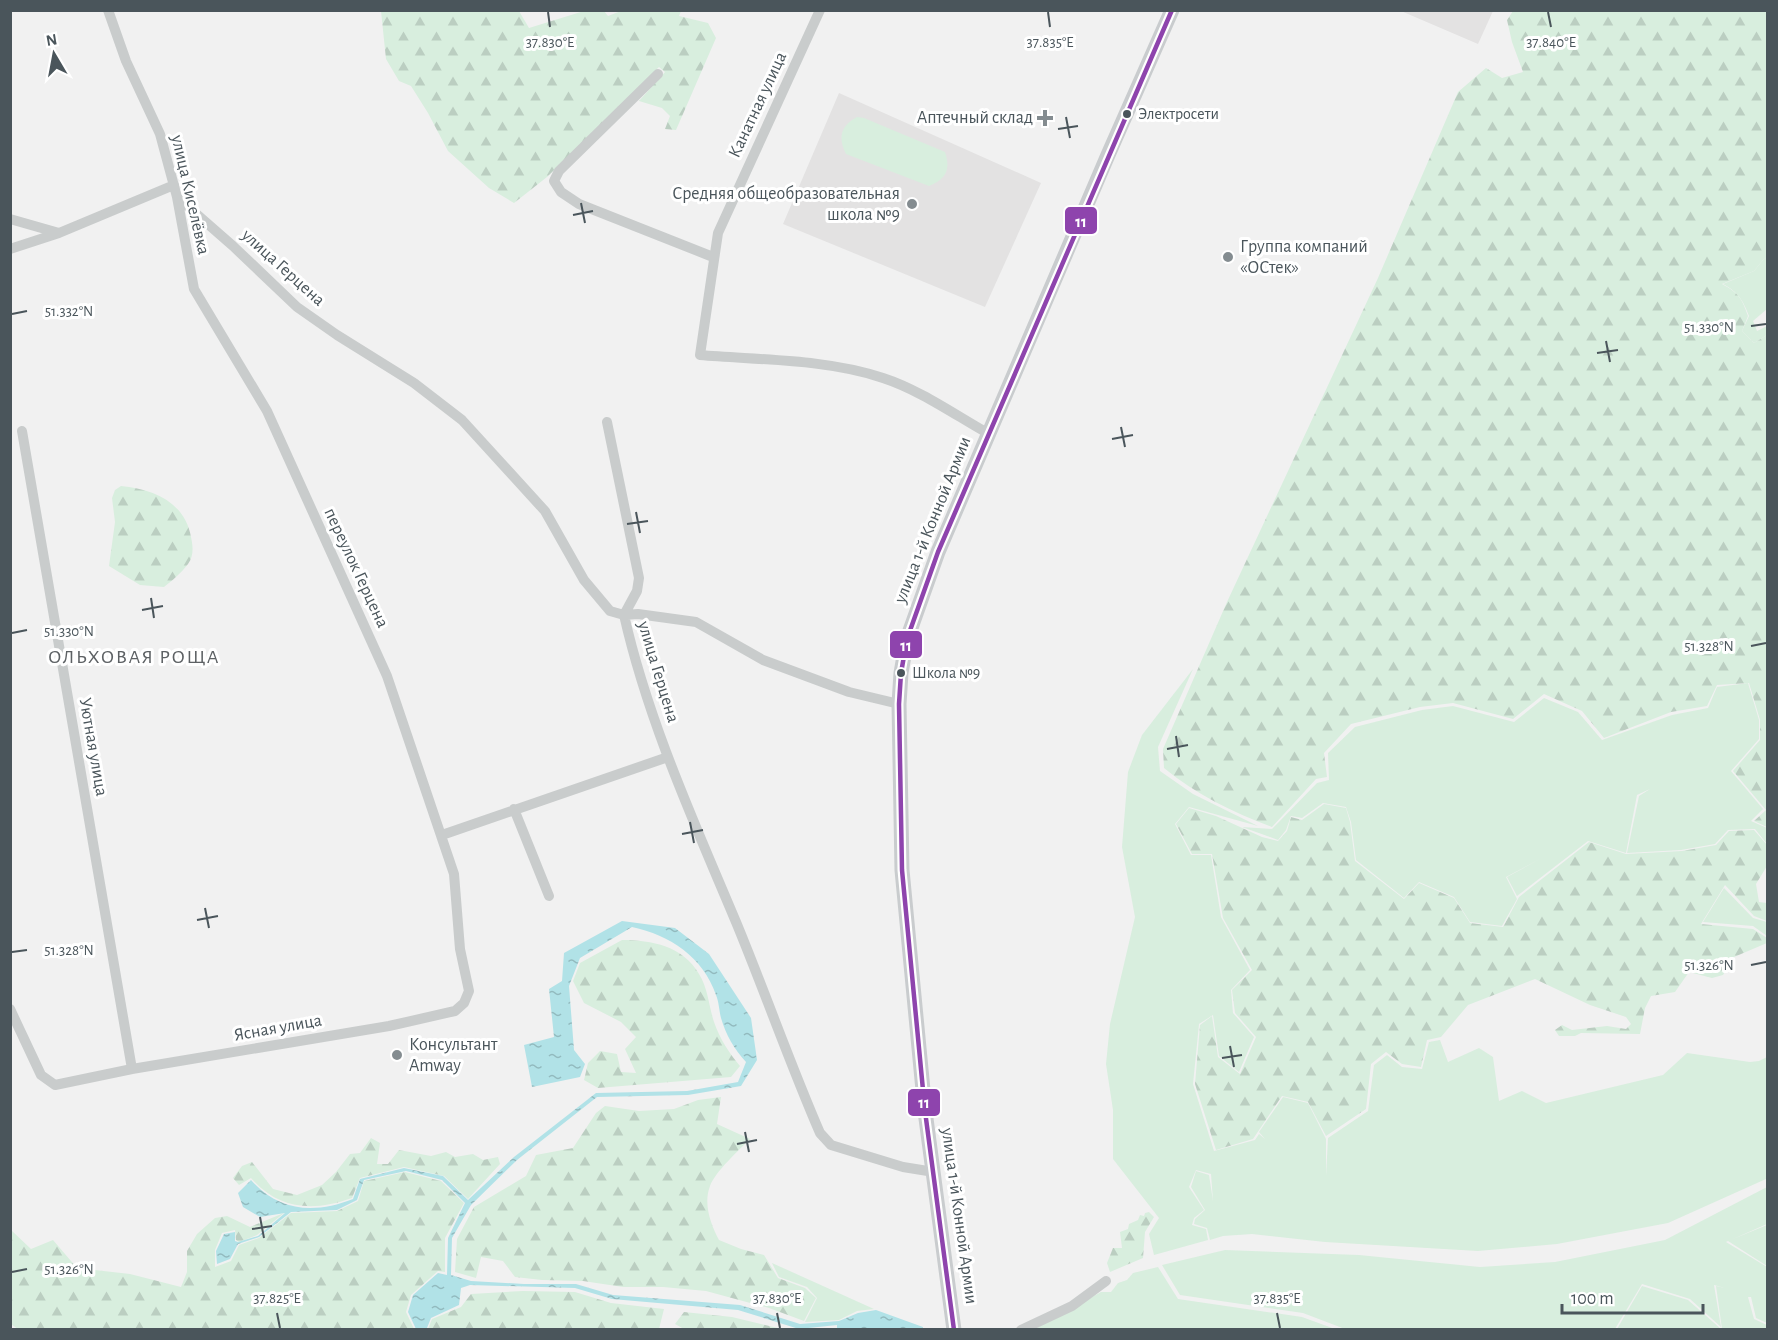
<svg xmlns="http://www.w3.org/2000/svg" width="1778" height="1340" font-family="'Alegreya Sans',sans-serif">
	<defs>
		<pattern id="forest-firs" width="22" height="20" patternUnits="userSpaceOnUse" patternTransform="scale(1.5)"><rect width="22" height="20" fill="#d8eede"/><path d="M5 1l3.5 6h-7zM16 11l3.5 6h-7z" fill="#bbcec1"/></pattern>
		<pattern id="water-ripples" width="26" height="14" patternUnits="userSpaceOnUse" patternTransform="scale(1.5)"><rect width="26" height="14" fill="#b1e2e7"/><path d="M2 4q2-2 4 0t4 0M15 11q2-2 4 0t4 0" fill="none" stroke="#92babe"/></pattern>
	</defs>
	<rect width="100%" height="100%" fill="#f1f1f1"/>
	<path fill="#e3e2e2" d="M1401,11L1493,10V11L1478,44Z
		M839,93L1041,183L985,307L783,224Z"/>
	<path fill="#d8eede" d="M857,117L864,118L945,152C951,170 946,179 929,186L846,154C838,138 840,126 857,117Z
		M1767,257V309L1753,321L1757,331L1767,326V335L1754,343L1742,331L1749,316C1743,300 1738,292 1723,284L1754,271L1763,260Z
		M1193,669L1158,747L1160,771L1193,794L1258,826L1189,807L1175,824L1191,855H1211L1221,917L1250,970L1231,990L1233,1013L1254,1037L1239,1072L1219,1056L1213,1015L1199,1024L1193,1084L1214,1151L1255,1140L1259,1134L1265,1139L1259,1132L1283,1097L1308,1103L1326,1139V1176L1328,1138L1368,1111L1374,1065L1387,1055L1402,1067L1422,1069L1429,1042L1440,1040L1448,1062L1479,1048L1493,1057L1499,1101L1522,1091L1546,1103L1663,1075L1687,1053L1750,1062L1759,1061L1767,1057L1766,1179L1668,1223L1557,1244L1478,1251L1325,1242L1252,1234L1223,1236L1210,1240L1207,1228L1194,1224L1195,1219L1205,1210L1191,1187L1196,1171L1209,1175L1213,1201L1211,1174L1196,1170L1189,1187L1204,1210L1194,1218L1192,1225L1206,1229L1208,1240L1154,1255L1149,1234L1159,1218L1113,1159V1110L1106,1064L1110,1024L1135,917L1122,847L1128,772L1142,735Z
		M1748,683L1759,720V739L1731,771L1763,809L1751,821L1767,828V844L1755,829L1728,830L1715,844L1681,850L1627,853L1639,796L1650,789L1637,795L1626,853L1588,841L1517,896L1507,877L1540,859L1506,877L1517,899L1502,926L1470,922L1454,897L1419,882L1404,898L1356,860L1351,822L1346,807L1323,803L1302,818L1291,816L1286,830L1278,840L1242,827L1272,829L1317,783L1329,780L1328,753L1355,727L1422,710L1453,706L1514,722L1544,698L1578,712L1602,740L1672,715L1708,708L1717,687Z
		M1724,888L1753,918L1767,922V936L1753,926L1703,922Z
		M1767,1187V1224L1733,1239L1767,1225V1266L1728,1241L1726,1242L1767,1267V1323L1756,1318L1751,1297H1748L1754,1319L1767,1325V1329H1722L1716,1286L1725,1288L1714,1285L1721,1327L1690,1299L1642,1284L1615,1329H1345L1303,1313L1180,1295L1162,1265L1225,1250L1359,1255L1480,1267L1555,1262L1665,1240Z
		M772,1263L874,1309L857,1311L839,1320L805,1322L817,1298L807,1287L779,1277Z
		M1158,1267L1178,1299L1302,1317L1335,1329L1204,1328L1192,1330H1033L1101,1292H1111L1118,1283L1127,1280L1133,1273Z
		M1642,1286L1688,1300L1721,1329H1617Z"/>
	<path fill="url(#forest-firs)" d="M381,11H519L529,28L584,11H604L608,16L621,11H681L679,16L708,23L716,38L676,130L665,129L670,116L662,108L639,101L665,72L659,67L547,177L514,203L489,188L448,151L428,113L411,86L399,81L386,59Z
		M1513,11H1767V257L1763,260L1754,271L1722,284C1739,293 1742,299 1748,316L1742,331L1754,343L1767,335V827L1754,821L1766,810L1733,771L1760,740V720L1749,683L1717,685L1707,706L1671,712L1604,738L1582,711L1544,694L1513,719L1453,703L1420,707L1351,724L1324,753L1327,777L1316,779L1272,827C1232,812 1197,795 1164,768L1163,749L1227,602L1378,278L1458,92L1486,68L1502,78L1523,72L1512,42L1507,20Z
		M121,486C153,489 185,502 191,537C193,546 194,556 188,564C182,572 172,581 164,587L140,585L109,566L115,522L112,498L115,490Z
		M1324,804L1346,808L1350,822L1355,861L1404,899L1419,883L1454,898L1470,923L1503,927L1519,897L1589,842L1626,854L1682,851L1716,845L1729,831L1754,830L1768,846L1767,866L1756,884L1759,902L1767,903V921L1754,916L1725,885L1701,924L1753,929L1767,938V943L1734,957L1723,975L1712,978L1689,972L1675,992L1651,996L1645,1008L1640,1034L1581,1033L1575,1036H1559L1555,1030L1562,1025L1572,1030L1607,1026L1626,1029L1631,1024L1626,1017L1590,1005L1535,979L1468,1005L1441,1037L1427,1040L1421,1067L1402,1064L1386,1052L1371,1064L1366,1109L1326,1136L1308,1102L1282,1096L1253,1139L1216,1150L1195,1084L1200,1025L1212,1016L1218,1057L1240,1074L1256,1037L1235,1013L1232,990L1252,970L1223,918L1212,854H1192L1176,824L1189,808L1216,816L1262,837L1278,841L1287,831L1291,817L1302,820Z
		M622,940C652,940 683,946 699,974C708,988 709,1007 714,1022C720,1039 729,1053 740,1066L731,1077L598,1088L584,1080L588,1063L600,1051L617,1054L621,1072L636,1073L625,1049L636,1037L621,1022L584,1003L573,981L580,963Z
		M721,1097L717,1124L750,1139C739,1150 715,1172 710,1186C703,1204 711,1225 719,1240L741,1249L764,1255L778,1278L805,1288L816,1298L804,1321L769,1308L706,1291L663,1287H623L583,1281L542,1280L515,1277L503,1261L481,1257L476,1278L455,1272L457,1239L474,1207L526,1176L536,1155L573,1148L596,1113L605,1106L639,1111L674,1109L698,1100Z
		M371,1138L380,1143L377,1164H388L399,1150L431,1156L446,1152L455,1157L473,1154L483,1160L498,1157L500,1164L468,1199L444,1176L404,1167L360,1178L352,1198C313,1212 279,1210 251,1178L239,1185L233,1178L242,1166L252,1162L273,1189L297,1195L322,1185L336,1172L350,1154L360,1153Z
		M405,1172L441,1181L464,1203L445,1238V1272L438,1271L411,1295L406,1312L414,1329L19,1330L11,1324V1230L31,1249L53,1240L77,1268L130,1274L181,1287L187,1272V1251L197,1234L215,1218L227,1216L250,1227L284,1213L257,1235L239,1242L236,1240L235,1230L222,1233L215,1250V1267L231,1261L239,1245L259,1238L291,1213L337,1211L358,1201L364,1181Z
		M1149,1212L1154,1217L1145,1232L1143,1258L1110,1272L1107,1263L1113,1248H1122L1120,1232L1128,1229L1129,1224L1138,1220L1140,1215L1144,1216L1145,1213Z
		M523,1291L575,1292L611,1303L664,1309L659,1329H428L432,1319L461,1307L471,1294Z
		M684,1312L732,1317L782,1329H684L675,1324Z"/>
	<path fill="url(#water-ripples)" d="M622,921L675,928L709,954L751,1018L757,1060L741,1086L688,1095L597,1097L517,1160L471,1205L452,1238L451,1275L471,1281L524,1284H576L613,1295L740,1305L800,1324L839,1321L858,1313L876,1310L923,1327V1329H837V1325L799,1329L738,1310L612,1299L575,1288L470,1285L461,1288L459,1305L431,1318L427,1328L416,1329L408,1312L413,1295L438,1273L447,1275L448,1238L465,1203L442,1180L406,1171L364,1180L357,1200L337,1210L291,1212L259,1237L238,1244L230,1259L217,1264L216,1251L224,1234L235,1232V1241L238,1242L258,1236L285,1213L260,1217L243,1207L238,1193L251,1180C279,1212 315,1214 353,1199L360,1179L404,1168L443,1176L468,1200L514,1157L596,1093L687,1091L738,1082L746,1062C734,1049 726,1035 721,1018C719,1010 719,1002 716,995C703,957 670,935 632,927L580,958L569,986L574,1050L585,1064L580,1077L532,1087L524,1045L554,1037L549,989L562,981L564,953Z"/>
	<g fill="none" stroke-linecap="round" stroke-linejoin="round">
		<path stroke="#c9cccc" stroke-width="10" d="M820,10L718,233L700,355C758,360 828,359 883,378C920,390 955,415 989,434
			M658,74L559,171L554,181L561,192L579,204L713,257
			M177,197L233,246L297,307L337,335L414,383L462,420L545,511L584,580L610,611L624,615C648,721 694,822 736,922C765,992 790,1064 820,1133L831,1145L903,1167L934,1172
			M10,219L59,233
			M10,249L59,233L174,185
			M607,422L639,578L637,591L624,615
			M22,431L132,1069
			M624,615L638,614L696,622L763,660L849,692L899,704
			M514,809L549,896
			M442,835L668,757
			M10,1009L41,1075L55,1085L132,1069L389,1026L455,1011L464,1003L469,991L460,949L454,874L387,676L267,411L194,289L177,197L160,134L126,61L108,10
			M1021,1330L1072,1306L1106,1281"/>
		<path stroke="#c9ccce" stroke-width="15" d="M954,1330L925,1111L902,870L899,704L901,673L907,639L938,552L1108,155L1172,10"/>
		<g stroke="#fff" stroke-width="9">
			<path id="bus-1" d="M954,1330L925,1111L902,870L899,704L901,673L907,639L938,552L1172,10"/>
		</g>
		<use href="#bus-1" stroke="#8e44ad" stroke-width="4.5"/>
	</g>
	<path fill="none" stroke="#4a555b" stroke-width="2" d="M548,12L550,27M1048,12L1050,27M1548,12L1551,27M1066,117L1070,138M1058,129L1078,126M581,203L585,223M573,215L593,211M12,314L27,311M1751,326L1766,324M1606,341L1610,362M1597,353L1618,350M1121,427L1125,447M1112,439L1133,435M636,512L640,533M627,524L648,521M151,598L154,618M142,610L163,606M12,633L27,630M1751,646L1766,643M1176,736L1179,757M1167,749L1188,745M690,822L694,843M682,834L703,830M205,908L209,928M197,920L218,916M12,952L27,950M1751,965L1766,962M1230,1046L1234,1067M1222,1058L1242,1055M745,1132L749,1152M737,1144L757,1140M260,1217L264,1238M252,1229L272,1226M12,1272L27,1269M277,1313L280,1328M777,1313L780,1328M1277,1313L1280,1328"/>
	<g fill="#4a555b" stroke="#fff" stroke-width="2">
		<circle cx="1127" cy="114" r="5"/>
		<circle cx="901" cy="673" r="5"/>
	</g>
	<g fill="#848c90" stroke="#fff" stroke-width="2">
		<path d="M1042 109h6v6h6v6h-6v6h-6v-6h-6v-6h6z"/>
		<circle cx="912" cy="204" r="6"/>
		<circle cx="1228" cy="257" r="6"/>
		<circle cx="397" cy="1055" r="6"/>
	</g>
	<g text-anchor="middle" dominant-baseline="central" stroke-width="6" stroke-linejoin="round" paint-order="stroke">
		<g font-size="16" fill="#4a555b" stroke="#fff" text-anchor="start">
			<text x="1138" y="114">Электросети</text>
			<text x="912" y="673">Школа №9</text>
		</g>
		<g font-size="18" fill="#4a555b" stroke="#fff">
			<text transform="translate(758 105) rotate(-65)">Канатная улица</text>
			<text transform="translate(190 195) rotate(77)">улица Киселёвка</text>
			<text transform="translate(283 268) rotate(42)">улица Герцена</text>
			<text transform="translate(933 520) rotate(-68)">улица 1-й Конной Армии</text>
			<text transform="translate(356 568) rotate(65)">переулок Герцена</text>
			<text transform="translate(658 672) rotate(73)">улица Герцена</text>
			<text transform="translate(93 747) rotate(80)">Уютная улица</text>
			<text transform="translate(278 1028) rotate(-10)">Ясная улица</text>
			<text transform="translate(959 1216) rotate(82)">улица 1-й Конной Армии</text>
		</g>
		<g font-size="18" fill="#4a555b" stroke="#fff" text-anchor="end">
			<text x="1033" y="118">Аптечный склад</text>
			<text x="900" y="194">Средняя общеобразовательная<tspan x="900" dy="21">школа №9</tspan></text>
			<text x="1240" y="247" text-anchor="start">Группа компаний<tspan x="1240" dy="21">«ОСтек»</tspan></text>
			<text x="409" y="1045" text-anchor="start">Консультант<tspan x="409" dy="21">Amway</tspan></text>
		</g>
		<g font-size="20" letter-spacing="1.5" fill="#5d6164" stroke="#fff">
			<text x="134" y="657">ОЛЬХОВАЯ РОЩА</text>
		</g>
	</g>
	<g font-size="15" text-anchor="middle" fill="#4a555b" stroke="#fff" stroke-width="6" stroke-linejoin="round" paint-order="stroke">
		<text x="550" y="47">37.830°E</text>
		<text x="1050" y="47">37.835°E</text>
		<text x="1551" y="47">37.840°E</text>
		<text x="69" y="316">51.332°N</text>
		<text x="1709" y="332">51.330°N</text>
		<text x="69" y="636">51.330°N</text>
		<text x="1709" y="651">51.328°N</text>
		<text x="69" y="955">51.328°N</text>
		<text x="1709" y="970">51.326°N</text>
		<text x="69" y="1274">51.326°N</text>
		<text x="277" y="1303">37.825°E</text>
		<text x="777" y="1303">37.830°E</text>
		<text x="1277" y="1303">37.835°E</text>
	</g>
	<g stroke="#fff" stroke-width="2">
		<rect x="1064" y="206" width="34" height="29" rx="6" fill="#8e44ad"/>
		<rect x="889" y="630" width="34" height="29" rx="6" fill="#8e44ad"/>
		<rect x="907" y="1088" width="34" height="29" rx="6" fill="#8e44ad"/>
	</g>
	<g font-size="16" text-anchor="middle" font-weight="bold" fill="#fff">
		<text x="1081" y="227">11</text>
		<text x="906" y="651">11</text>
		<text x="924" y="1108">11</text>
	</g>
	<rect width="1778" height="1340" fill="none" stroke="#4a555b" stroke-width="24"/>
	<g transform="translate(54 54) rotate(350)" stroke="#ffffff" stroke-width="4.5" paint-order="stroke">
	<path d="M0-4.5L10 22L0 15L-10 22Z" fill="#4a555b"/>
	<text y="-9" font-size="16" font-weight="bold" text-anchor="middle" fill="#4a555b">N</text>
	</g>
	<path d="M1562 1304v9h141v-9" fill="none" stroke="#4a555b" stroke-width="3"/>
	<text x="1571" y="1304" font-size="18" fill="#4a555b" stroke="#ffffff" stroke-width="4.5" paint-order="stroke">100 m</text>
</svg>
